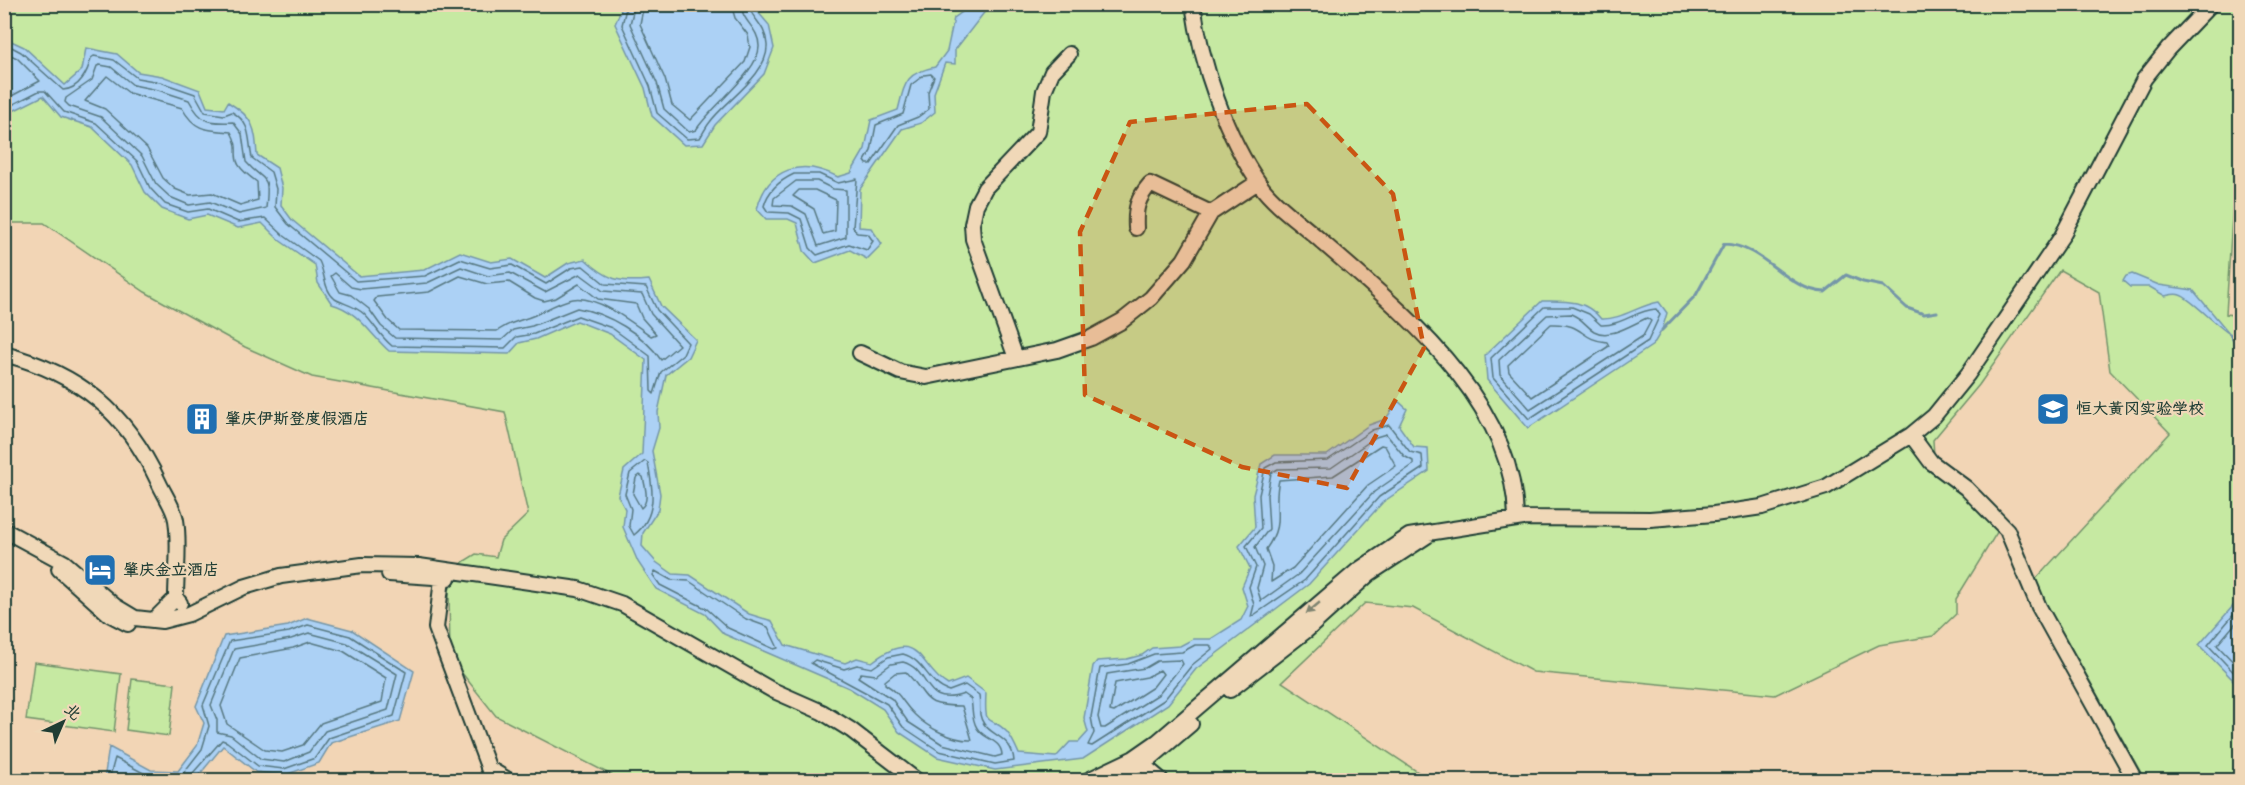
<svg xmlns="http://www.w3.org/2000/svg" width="2245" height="785" font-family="'Architects Daughter','LXGW WenKai TC',sans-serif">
	<rect width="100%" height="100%" fill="#f2d5b5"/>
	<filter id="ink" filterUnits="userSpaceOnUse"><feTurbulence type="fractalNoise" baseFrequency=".0167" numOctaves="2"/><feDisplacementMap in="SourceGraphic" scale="12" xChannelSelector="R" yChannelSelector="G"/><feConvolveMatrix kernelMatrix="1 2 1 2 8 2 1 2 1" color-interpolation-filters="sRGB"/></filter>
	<g filter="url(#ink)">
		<path fill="#c6e9a2" stroke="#72936b" stroke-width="1.5" d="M4,5H2240V187L2233,201L2226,314L2240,316V780H2145L2034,581L2170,433L2110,371L2099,292L2060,270L1979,385L1933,440L1934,456L2004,521L1956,599V614L1933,636L1879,645L1775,695L1533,672L1413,608L1365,603L1282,682L1430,780H1173L1163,774L1142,780H621L496,716L450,658L449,590L463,562L476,554L496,557L501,540L528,514L505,412L312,377L245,347L145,292L44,223H5Z
			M34,662L121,674L114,732L26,720Z
			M132,679L175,684L169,736L126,730Z"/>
		<path fill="#acd1f5" stroke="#7496a8" stroke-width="1.5" d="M623,5H752L769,25L774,48L764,74L715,125L703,144L684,145L652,116L645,88L615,24Z
			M972,5H990L955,50V64L945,63L934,93L935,112L921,123L902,129L860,189L859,227L871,228L882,244L867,259L850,250L815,263L804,251L797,223L788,219H766L757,209C768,167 802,158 838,177L851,173L865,149L871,120L898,110C905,83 905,73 935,67L947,51L954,18Z
			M4,16L9,20V40L24,47L65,85L82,70L86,48L117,54L138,72L162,76L200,90L207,107L224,109L228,102C254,118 255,127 257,155L277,168L282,188L281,205L292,220L359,276L424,270L460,252L491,262L512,259L545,278L568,263L585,259C608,280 618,283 649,280L661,306L696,340L688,357L666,375L658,412L659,428L652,451L660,494L658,510L643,533L642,546L656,562L673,574L690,575L749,614L772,621L785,645L845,663L857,658L872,662C921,624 919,669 948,685L966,678L986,693C984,731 989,713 1007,732C1012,738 1016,747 1019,754L1056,757L1070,742H1079L1088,732L1084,718L1093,666L1097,661L1127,659L1142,655L1152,648L1180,646L1193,639H1211L1241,620L1248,606L1242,587L1250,568L1239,546L1255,527L1253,495L1261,464L1275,455H1327L1369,425L1386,419L1398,401L1407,409L1399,426L1414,447L1428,448L1429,471L1383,502L1309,584L1196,669L1168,704L1083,759L995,770L937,757L899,732L883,709L849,688L724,634L705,614L656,589L638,562L623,527L625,509L618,496L624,470L642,454L646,360L610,334L577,321L536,339L519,343L509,354L389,351C370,334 358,311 332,304L318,283L315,265L279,240L262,223L238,228L207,215L188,219L162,209L145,192L132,165L92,127L61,117L43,96L5,115Z
			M2132,274L2159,285L2193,290L2230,334C2215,325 2191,298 2180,295C2175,293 2170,295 2165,296L2150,287H2130L2123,281L2126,276Z
			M1542,301C1565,301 1585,299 1601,319C1621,320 1639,305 1659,302L1667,313L1662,330L1653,345L1528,428L1487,380L1485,355Z
			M2240,598V697L2236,683L2199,645Z
			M307,618L352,630L414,671L400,721L331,743L319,763L285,775L256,772L223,746L195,780H104L109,747L151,770L178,771L197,746L204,723L196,706L224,636L288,626Z"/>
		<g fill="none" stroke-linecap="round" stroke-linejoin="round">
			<path stroke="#577881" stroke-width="1.5" d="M627,4L622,25L650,86L657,113L687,139L700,138C703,133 706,127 710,122C725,101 769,74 767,45C766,24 750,18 748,4
				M635,4L630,24L657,83L664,109L689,132L696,130C710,107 760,71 759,46C759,28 741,21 741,4
				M644,4L640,24L665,79L672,105L690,120L745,62L750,47L748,35L735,18L731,4
				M4,43L21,52L63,90C80,89 88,71 91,58L94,56L114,60L137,78L160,82L195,94L205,112L224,115L232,112C252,123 248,140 252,158L271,172L276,189L275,207L288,224L356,281L425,276L460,259L490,268L512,265L546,284L571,268L583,266L605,284L646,287L657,310L688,343L683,354L661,372L654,394L651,391L650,356L612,328L578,316L534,334L516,337L505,348L392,346C380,336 374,324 364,314C354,305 343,304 335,299C323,289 325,272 319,261L283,235L265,218L238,222L208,209L188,212L165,204L150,188L137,161L96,123L64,112L45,91H39L4,109
				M4,52L17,58L40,81L4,100
				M100,65L111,67L133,85L158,90L189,100C201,123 209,123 233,122L242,134L246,162C265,184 270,171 266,208L239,214L210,202L189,205L170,197L156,184L142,156L101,117L69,106L65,102L66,98L92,80L97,66Z
				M924,75L931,74L934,77L928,92L929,109L918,117L898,125L871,164H867L865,161L871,151L876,125L903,114L911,85Z
				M107,76L129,93L182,108C195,131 206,130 231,132C245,157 222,157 257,182L258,200L240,205L212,193L190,195L175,189L163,178L147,148L105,109L85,101Z
				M794,174H819L838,183L857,179L853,227L857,233L868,234L873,241L867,250L849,244L817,255L810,248L801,219L789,213L768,212L764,206C768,190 779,181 794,174Z
				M796,181H817L833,189L846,190V237L818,246L806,214L792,206L773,205L774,198Z
				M799,190H815L836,200L835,231L823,234L814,209L793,196Z
				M461,267L488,276L510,273L545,292L580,274L603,291L642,294L651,314L679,345L661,360C645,335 607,313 577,308L532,326L513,330L502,340L395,338L381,326L369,309L351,295L340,292L331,276L335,273L351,287L361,289L427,283Z
				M460,276L487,284L509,282L535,298L544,301L556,298L579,284L598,299L636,304L642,318L656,334L651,336C633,323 597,295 573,299C560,301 546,310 535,315C519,322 513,320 497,331L399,330L388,320L374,301L377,297L429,292Z
				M1544,307H1572L1589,314L1601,325C1621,326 1636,310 1656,309L1660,315L1648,341L1529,419L1493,378L1491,358Z
				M1571,314C1585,320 1584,325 1594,331C1610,340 1632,324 1647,318L1651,321L1643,336L1530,409L1500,375L1499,360L1547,315Z
				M1551,324C1585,323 1579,340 1607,342L1609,346L1532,397L1509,372L1508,365Z
				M1389,425L1410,452L1422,455L1423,468L1379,497L1305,580L1251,617L1254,605L1249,587L1256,567L1246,546L1261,528L1259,495L1265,468L1276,462L1328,460L1372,430Z
				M1386,434L1404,456L1413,461V465L1374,492L1299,574L1261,601L1257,588L1263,566L1255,547L1269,529L1267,495L1271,473L1278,469L1331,468L1376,437Z
				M1381,445L1385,446L1396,466L1368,485L1293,568L1271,582L1272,566L1266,549C1286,521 1272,510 1279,480L1333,476Z
				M645,461L648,463C653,489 658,516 634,535L629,526L631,509L625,494L630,473Z
				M640,475L643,477C645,487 650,501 641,508L633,494L636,478Z
				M655,571L671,580L689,581L746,619L768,627L778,648L774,649L728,628L707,609L660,585L653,575Z
				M2240,607L2208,645L2240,679
				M2240,618L2217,645L2240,669
				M309,633L347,643L397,674L388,710L325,731L309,752L284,762L261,759L231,735L217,732V720L211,705L234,649L291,639Z
				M310,642L343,651L386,678L382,702L321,723L303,745L282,752L265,750L227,724L221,706L240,658L293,648Z
				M1195,645H1210L1212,649L1192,665L1164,700L1092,746L1088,745L1094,733L1091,717L1100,668L1128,664L1154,654L1182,652Z
				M903,654C925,660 928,685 949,691L965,685L979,695C981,705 977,715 984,724C993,737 1012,737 1014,761L995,764L939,751L903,727L887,704L811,663L815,660L844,669L857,665L872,668L888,657Z
				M1181,660L1183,664L1159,694L1105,728H1101L1098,717L1107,674L1145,668L1157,661Z
				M903,662C932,670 922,709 964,694L971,699C973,709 971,718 977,728C984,740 1001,739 1002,755L995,757L942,744L908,722L892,699L858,677L861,673L876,675L891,664Z
				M1160,670L1163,674L1153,687L1114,712L1110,711L1115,683L1147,677Z
				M906,672C931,698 920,706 962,706L972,740C953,741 928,728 915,715C901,702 903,695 885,684V681L895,673Z
				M109,780L115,758L149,776H181L202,749L209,726L203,705L230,641L289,632L308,625L350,636L406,672L394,716L329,738L315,758L284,769L258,766L227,742L222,740L192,774L191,780"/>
			<path stroke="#7496a8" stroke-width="3" d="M1662,330L1696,295L1724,244C1764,245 1787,291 1825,292L1846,275L1863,282L1883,286L1907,308L1924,314L1937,312
				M2230,334L2240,349"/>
			<g stroke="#1f3d34" stroke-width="18">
				<path id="minor" d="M1193,4C1201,64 1226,137 1261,186C1274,205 1304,225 1321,241C1402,312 1515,400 1516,519
					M1136,228C1135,209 1137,199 1150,184L1211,213
					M860,353L900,372L926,377L1057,350L1091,338L1122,321L1151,298L1184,260L1211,213L1258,182
					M4,354C80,374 126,412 159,483C164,494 174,508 176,520C180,544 176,573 176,598
					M1016,358L973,239L972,224L976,205L985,188L1038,132L1044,91L1052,72L1069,54
					M1911,435L1931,462L1966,488L2007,530L2039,607L2135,780
					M4,530L65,563L115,606L135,618L162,621L189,614L244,587L281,576L362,565L419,566L578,589L622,604L772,690L822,712L851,730L916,780
					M59,569L109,614L128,624
					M443,571L436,628L493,780
					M389,574L448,578
					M154,620L176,598L180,603
					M1230,690L1306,631L1369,574L1427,536
					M1136,759L1161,780
					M488,768L508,780
					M1088,780L1134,758L1157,742L1357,571L1409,536L1523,518L1650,519L1714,514L1762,507L1826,487L1911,435L1934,416L1968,374L2062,236L2144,79L2168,49L2211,4
					M1110,780L1151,758L1191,724"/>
			</g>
			<use href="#minor" stroke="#f0d8b8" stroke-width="14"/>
		</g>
		<defs><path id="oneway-solid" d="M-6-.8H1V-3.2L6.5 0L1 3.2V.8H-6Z" transform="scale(1.5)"/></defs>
		<use fill="#7d836f" href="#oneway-solid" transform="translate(1313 608) rotate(140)"/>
	</g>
	<path fill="#ca5512" fill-opacity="0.2" stroke="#ca5512" stroke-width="4.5" stroke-dasharray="12 8" stroke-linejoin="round" d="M1307,104L1393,194L1424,348L1347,488L1242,467L1085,395L1080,232L1130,122Z"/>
	<defs>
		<g id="school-square" transform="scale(1.725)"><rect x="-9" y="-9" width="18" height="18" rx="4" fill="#1f6fb2" stroke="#f0d8b8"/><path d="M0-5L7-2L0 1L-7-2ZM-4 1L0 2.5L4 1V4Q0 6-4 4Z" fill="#fff"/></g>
		<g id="building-square" transform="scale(1.725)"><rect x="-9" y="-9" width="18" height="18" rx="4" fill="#1f6fb2" stroke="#f0d8b8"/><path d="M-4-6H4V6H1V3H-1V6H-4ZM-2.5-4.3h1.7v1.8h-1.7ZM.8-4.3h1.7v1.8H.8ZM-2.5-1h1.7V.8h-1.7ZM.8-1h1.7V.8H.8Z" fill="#fff"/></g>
		<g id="hotel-square" transform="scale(1.725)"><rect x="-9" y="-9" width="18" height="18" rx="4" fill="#1f6fb2" stroke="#f0d8b8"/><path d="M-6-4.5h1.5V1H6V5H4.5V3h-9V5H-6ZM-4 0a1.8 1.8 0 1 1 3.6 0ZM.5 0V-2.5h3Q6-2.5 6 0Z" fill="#fff"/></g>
	</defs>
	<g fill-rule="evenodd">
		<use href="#school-square" x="2053" y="409"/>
		<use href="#building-square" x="202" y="419"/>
		<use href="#hotel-square" x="100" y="570"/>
	</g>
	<g text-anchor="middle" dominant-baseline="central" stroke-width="4.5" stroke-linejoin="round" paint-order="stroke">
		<g font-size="16" font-weight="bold" fill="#1f3d34" stroke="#f0d8b8" text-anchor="start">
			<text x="2076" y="409">恒大黄冈实验学校</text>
			<text x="225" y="419">肇庆伊斯登度假酒店</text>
			<text x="123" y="570">肇庆金立酒店</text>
		</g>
	</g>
	<rect width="2245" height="785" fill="none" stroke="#f0d8b8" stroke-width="24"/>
	<rect x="12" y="12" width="2221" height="761" fill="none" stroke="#1f3d34" stroke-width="2" filter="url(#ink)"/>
	<g transform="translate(63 722) rotate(44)" stroke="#f0d8b8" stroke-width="4.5" paint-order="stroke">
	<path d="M0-4.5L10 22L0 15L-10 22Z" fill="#1f3d34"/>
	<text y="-9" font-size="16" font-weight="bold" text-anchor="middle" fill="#1f3d34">北</text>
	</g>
</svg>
